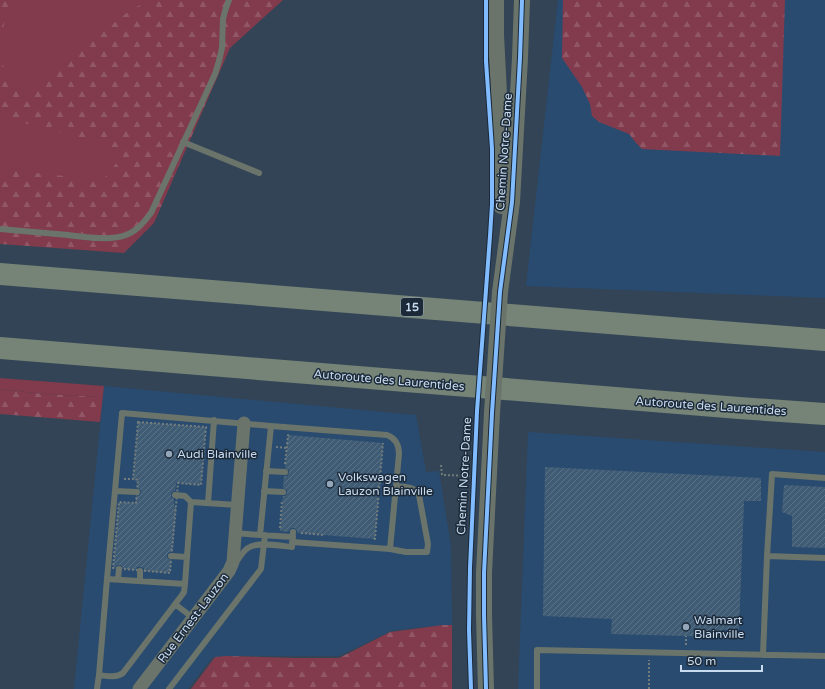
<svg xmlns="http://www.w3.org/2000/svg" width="825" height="689" font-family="'Varela Round',sans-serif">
	<defs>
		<pattern id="forest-firs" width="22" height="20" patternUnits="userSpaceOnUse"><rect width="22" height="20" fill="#813b4c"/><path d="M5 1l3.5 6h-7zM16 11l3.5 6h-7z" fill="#915766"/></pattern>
		<pattern id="building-hatch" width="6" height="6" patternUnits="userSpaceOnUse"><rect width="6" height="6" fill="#405c74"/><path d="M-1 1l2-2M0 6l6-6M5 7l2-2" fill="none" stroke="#5a7388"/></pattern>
	</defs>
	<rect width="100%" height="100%" fill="#334456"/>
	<path fill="#294b70" d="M558,0H825V298L526,286Z
		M104,386L416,415L426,472L439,471L451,546L452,625H443L391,631L339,656H226L212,658L188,689H74Z
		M528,432L825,452V689H518Z"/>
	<path fill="#813b4c" d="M0,0H226L89,232L0,227Z
		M0,378L104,386L100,422V397L44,394L0,389Z"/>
	<path fill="url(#forest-firs)" d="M0,0H27L5,20L0,43Z
		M149,0H283L230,48L154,223L124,253L0,244V170L48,174L102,181L118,161L100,142L0,117V52L8,86L26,92L90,42L129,11Z
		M563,0H785L780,156L642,149L636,143L629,134L599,122L592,116L590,104L582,87L562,58Z
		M0,389L44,394L100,397V422L0,414Z
		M443,625H452V689H191L215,657L226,656L296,658H339L390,632Z"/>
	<path fill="url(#building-hatch)" d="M138,422L206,427L201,485L176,483L175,491H173L171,494V497L174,499V506L176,507L172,552H169L167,555V558L171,560L170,573L144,571V568L140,567H137L136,570L123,569L122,566L119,565L116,566L115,569L113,568L119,502L136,503V496H139L141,493V490L137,488L138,480H133Z
		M288,435L383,443L375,539L297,533V530L294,528H291L288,532L280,531L283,496H285L287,493V490L283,488L284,476H287L289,473V470L285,468Z
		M545,467L761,478V501H744L739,629L721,630V637L611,634L612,619L543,616Z
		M784,485L825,487V548L792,547V516L782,512Z"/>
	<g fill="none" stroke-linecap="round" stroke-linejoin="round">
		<path stroke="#737d7b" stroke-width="2" stroke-dasharray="2 2" stroke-linecap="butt" d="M138,422L206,427L201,485L178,483L170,573L113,568L119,502L136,503L138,480L133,479Z
			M276,447L287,448
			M285,464L288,435H289
			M441,465L442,475L474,476
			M124,479H133
			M280,528L282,500
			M301,533L324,535
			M374,539H375L383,443
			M686,645V636
			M649,689V660"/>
		<path stroke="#6b746a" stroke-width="6" d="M183,142L259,173
			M0,229C23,231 45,233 68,235C84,237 111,241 126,235C137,231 144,222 151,213L215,74L219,61L222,48L223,19L225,11L229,0
			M271,426L387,435C395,438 399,445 399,454L390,549L292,542
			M266,471L285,472
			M115,491L137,492
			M264,491L283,492
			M175,495L185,496L191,502
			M208,503L214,420
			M261,535L293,537
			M390,549L406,552H427L428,544L419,495C414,486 405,487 396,486
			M171,556L187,557
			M767,556L825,558
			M236,562C240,557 243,551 248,548C257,541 281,546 292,547L293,532
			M107,579L122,413L271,426L260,535L235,533
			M118,579L119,569
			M140,581V571
			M185,584L184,592L182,595L123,673C116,678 107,676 99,675L107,579L185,584L191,502L237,505
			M175,604L193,618
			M763,655L767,556L772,474L825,478
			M97,689L99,675
			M169,689L261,569L265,535
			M537,689V650L825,656"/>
		<path stroke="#6b746a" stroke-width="13" d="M139,689L229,571L233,562L244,423"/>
		<path stroke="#6b746a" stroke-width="16" d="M496,0V35L502,153L501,206
			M500,292L512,202L520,58L522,0
			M486,689L484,615V573L492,413"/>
		<path stroke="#758476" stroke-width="22" d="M0,274L684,329L825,340
			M0,348L739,408L825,414"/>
		<path stroke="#6b746a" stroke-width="16" d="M492,413L500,292"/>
		<g stroke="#1b2939" stroke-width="6">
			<path id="cycleway" d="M471,689L469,630L470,568L472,523L477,411L490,236L492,204V149L486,61V0
				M486,689L484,615V573L492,413L500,292L512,202L520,58L522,0"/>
		</g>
		<use href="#cycleway" stroke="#80bcff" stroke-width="4"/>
	</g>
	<g fill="#94a6b9" stroke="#1b2939" stroke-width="1.5">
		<circle cx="169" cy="454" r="4"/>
		<circle cx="330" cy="484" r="4"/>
		<circle cx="686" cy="627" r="4"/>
	</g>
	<g text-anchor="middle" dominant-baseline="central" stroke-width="3" stroke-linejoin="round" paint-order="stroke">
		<rect fill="#1b2939" stroke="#94a6b8" stroke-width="1" x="401" y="298" width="22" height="18" rx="3"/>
		<g font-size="11" font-weight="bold" fill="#c8dbef">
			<text x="412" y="307">15</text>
		</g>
		<g font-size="12" fill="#c8dbef" stroke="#1b2939">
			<text transform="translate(504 152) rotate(-86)">Chemin Notre-Dame</text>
			<text transform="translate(389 380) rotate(5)">Autoroute des Laurentides</text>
			<text transform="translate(711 406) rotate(4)">Autoroute des Laurentides</text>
			<text transform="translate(464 476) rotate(-87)">Chemin Notre-Dame</text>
			<text transform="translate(193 618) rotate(-53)">Rue Ernest-Lauzon</text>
		</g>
		<g font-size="12" fill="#c8dbef" stroke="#1b2939" text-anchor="start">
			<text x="177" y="454">Audi Blainville</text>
			<text x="338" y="477">Volkswagen<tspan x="338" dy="14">Lauzon Blainville</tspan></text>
			<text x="694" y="620">Walmart<tspan x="694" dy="14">Blainville</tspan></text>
		</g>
	</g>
	<path d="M681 665v6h81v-6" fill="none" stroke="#c8dbef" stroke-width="2"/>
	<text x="687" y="665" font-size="12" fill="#c8dbef" stroke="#1b2939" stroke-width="3" paint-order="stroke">50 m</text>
</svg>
